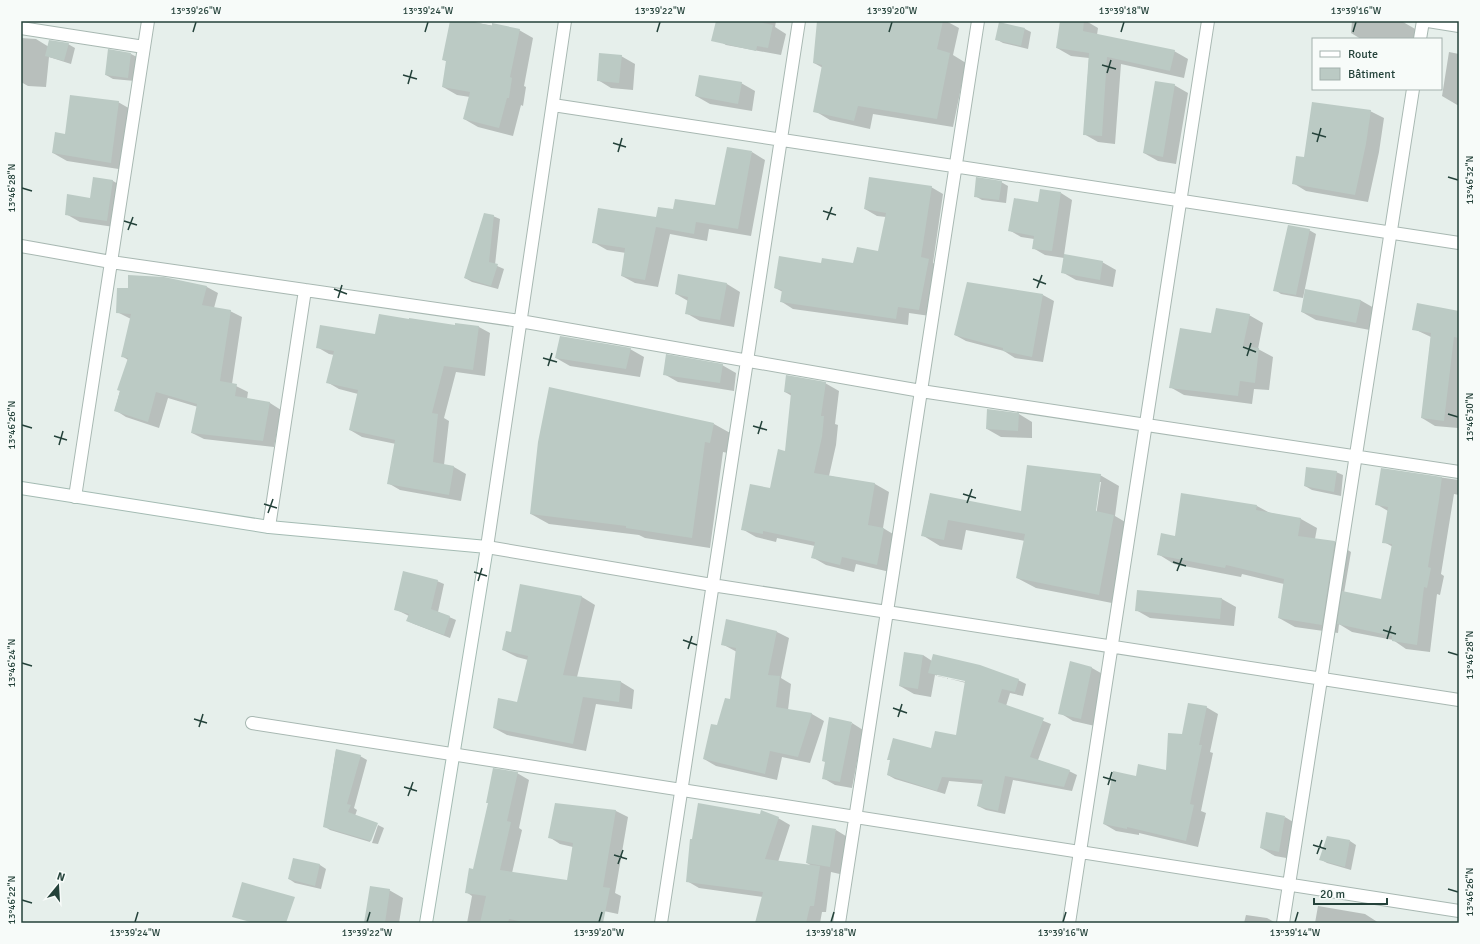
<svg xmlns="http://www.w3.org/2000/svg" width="1480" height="944" font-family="Signika,sans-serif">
	<rect width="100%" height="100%" fill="#e6efeb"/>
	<path fill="#0003" fill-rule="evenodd" d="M451,21H465L519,30L533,38L524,86L526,87L523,106L521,105L513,136L478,127L464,119L470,97L457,95L443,87L447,62L443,59Z
		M717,21H776L775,27L786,34L781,55L726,45L713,37Z
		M835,21H946L959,28L953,55L966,63L953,127L873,114L870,129L830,120L815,111L823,68L814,63Z
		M1061,21H1086L1098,28L1097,35L1174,51L1188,59L1184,78L1121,64L1115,144L1098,142L1084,134L1089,58L1071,56L1057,48Z
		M1352,21L1403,22L1417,30L1415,39H1361L1351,33Z
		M1025,29L1031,32L1028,49L1003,43L996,39Z
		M21,38L36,39L49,47L68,44L75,48L71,64L49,57L46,87L28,86L21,82Z
		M1449,52L1459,54V106L1442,96Z
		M131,54L137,57L135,81L113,79L106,75Z
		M621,56L635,64L633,90L611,88L598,80Z
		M741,83L755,91L752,111L710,104L696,96Z
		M1174,85L1188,93L1176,164L1158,161L1144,153Z
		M118,102L132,110L125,170L67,161L53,153L66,135Z
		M1370,111L1384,118L1379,152L1368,202L1306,191L1293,183Z
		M752,152L765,160L751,236L709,229L707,241L670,234L658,287L635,283L622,276L626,253L607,250L593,242L674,210L716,206Z
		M94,178L113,181L127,189L121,228L80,222L66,214L91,199Z
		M1001,182L1008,186L1006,203L982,200L975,196Z
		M931,187L943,194L933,263L940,267L930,316L909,313L908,325L793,309L782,302L783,292L775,288L821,264H854L879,252L886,217L877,216L865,209Z
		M1061,193L1072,200L1064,255L1102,262L1116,270L1113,287L1076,280L1062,272L1064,258L1045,255L1033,248L1034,239L1021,237L1009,230L1039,203Z
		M493,216L500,219L495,265L504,269L498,289L472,282L465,278Z
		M1309,230L1316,234L1303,298L1281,294L1275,290Z
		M727,284L740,292L734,327L700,321L686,313L688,301L676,294Z
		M207,287L218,293L214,308L230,311L242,317L232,384L248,392L247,399L270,403L281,410L274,447L204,439L192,433L198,407L168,398L159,428L126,417L115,410L128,360L122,356L131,319L117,312Z
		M1043,295L1054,301L1043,362L1015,358L1004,351L966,341L955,335Z
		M1360,300L1374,308L1370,330L1316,320L1302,312Z
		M1459,312V416L1458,428L1435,426L1422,418L1431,337L1414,329Z
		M1249,315L1263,323L1258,349L1273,357L1269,390L1254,389L1252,404L1184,395L1170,387L1212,334Z
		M456,324L479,327L490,333L485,376L456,372L444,418L449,421L444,465L454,467L466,474L461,501L400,490L388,483L396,444L362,437L350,430L358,394L339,389L327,382L334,355L329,354L317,347L376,336L456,326Z
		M630,349L644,357L640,377L570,366L556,358Z
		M722,365L736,373L734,391L678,382L664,374Z
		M825,383L839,391L835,424L838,425L836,445L829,476L875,484L889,492L883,528L898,537L890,572L856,564L854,572L826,565L812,557L815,546L777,538L776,542L756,537L742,529L770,489L786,452L792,396L785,392Z
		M1019,414L1032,422V438L1001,437L987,429Z
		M714,424L732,434L728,453L723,452L710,548L645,538L639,535L549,524L531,514Z
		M1382,469L1459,480V495L1454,494L1441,574L1444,576L1440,595L1437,594L1430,652L1406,649L1393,640L1352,632L1339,624L1338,633L1295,627L1279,618L1284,584L1242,574L1241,577L1174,564L1158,554L1176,537L1257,506L1270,513L1301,519L1317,528L1315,539L1335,542L1351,552L1344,593L1382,600L1393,547L1384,542L1388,511L1376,504Z
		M1336,472L1343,475L1341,496L1312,490L1305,486Z
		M1100,475L1119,486L1115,516L1132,526L1117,604L1036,588L1017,578L1025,541L966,530L962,550L940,546L922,535L930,495L1022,512ZM1099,482H1101L1096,516H1094Z
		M437,581L444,584L438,612L456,620L450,638L414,624L408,621L409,616L395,609Z
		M521,585L582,597L595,605L577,677L621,682L634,690L632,709L596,704L586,751L507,735L494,728L518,703L528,660L517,657L503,650L512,634Z
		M1138,591L1222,599L1236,607L1234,626L1150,618L1136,610Z
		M727,620L777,632L789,638L781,678L791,684L788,710L812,714L824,721L810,763L782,757L777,780L716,766L704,759L731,700L737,652L722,644Z
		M923,655L932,661L1018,680L1026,684L1023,696L1010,693L1006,706L1051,724L1038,760L1069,771L1077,775L1072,791L1013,780L1005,814L986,810L978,806L983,784L949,781L945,794L895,779L888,775L957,736L966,683L935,675L931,697L914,694L900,686ZM937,674L970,681V683L937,676Z
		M1070,663L1092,668L1106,676L1095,726L1073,721L1060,713Z
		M1206,707L1218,714L1210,752L1213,753L1201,811L1206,813L1198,847L1139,833V835L1116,831L1104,824L1137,777L1167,771Z
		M852,723L863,730L852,788L835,785L823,778Z
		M336,750L360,756L367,760L354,808L357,810L355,816L376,824L370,842L330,830L324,826Z
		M517,773L529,780L519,828L522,830L512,873L568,882L573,847L560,844L549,837L556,804L616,811L628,817L615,893L621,896L618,914L599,910L597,923H467L472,896L466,892L474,870Z
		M1285,817L1298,825L1292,859L1275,856L1261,848Z
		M778,818L790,825L778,862L812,866L807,863L836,830L849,838L844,875L831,872L826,912H822L820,923H756L763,897L699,888L687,881Z
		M378,825L384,828L378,844L372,843Z
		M1350,841L1356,845L1351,870L1327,863L1320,859Z
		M294,859L320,865L326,869L321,889L295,883L289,879Z
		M389,890L403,898L399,923H365Z
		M1318,906L1365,914L1379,923H1315Z
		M1246,915L1267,918L1276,923H1244Z"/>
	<path fill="#bbcac4" d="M450,21H470L492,26V23L520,29L510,77L512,78L509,98H507L499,128L463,119L470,92L442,87L446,61L442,60Z
		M716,21H754L773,25L768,48L757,46L756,51L711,41Z
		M817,21H943L937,49L950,53L937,119L858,106L854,121L813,112L822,65L813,63Z
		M1060,21H1084L1083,31L1175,50L1170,71L1107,57L1102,136L1083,135L1089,53L1056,48Z
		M999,22L1025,28L1021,46L995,40Z
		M49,40L69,43L64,61L45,56Z
		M108,49L131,53L128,78L105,75Z
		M599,53L622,55L619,83L597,81Z
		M699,75L742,82L738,104L695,96Z
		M1155,81L1175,84L1163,157L1143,153Z
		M70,95L119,101L111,163L52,153L55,132L65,134Z
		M1312,102L1371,110L1366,144L1355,195L1292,184L1296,156L1304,157Z
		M727,147L752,151L738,229L696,222L694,234L656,227L645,280L621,276L625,248L592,243L598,208L656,217L658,207L673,209L675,199L715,205Z
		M93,177L113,180L107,221L65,215L67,194L90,198Z
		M869,177L932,186L921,257L929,259L919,310L898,307L896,319L780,302L782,290L774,288L779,256L821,263L822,258L853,263L857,247L878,251L886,213L864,209Z
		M976,177L1002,181L999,200L974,197Z
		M1040,189L1061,192L1052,251L1032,249L1034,236L1008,231L1014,198L1038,202Z
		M484,213L494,215L489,262L498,264L491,286L464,278Z
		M1288,225L1310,229L1296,295L1273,291Z
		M1064,254L1103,261L1100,280L1061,273Z
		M678,274L727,283L720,320L685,314L688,297L675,294Z
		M128,275L164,277L207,286L202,305L231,310L220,381L237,384L235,396L270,402L263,441L191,433L197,404L156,392L148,422L114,411L120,391L117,390L128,358L121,357L131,314L116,313L117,288H128Z
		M967,282L1043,294L1032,357L1003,351V348L954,335Z
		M1305,289L1361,300L1356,323L1301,312Z
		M1417,303L1459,311V338L1454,337L1444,421L1421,418L1431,333L1412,330Z
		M1216,308L1250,314L1243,346L1259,348L1255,383L1240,381L1238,396L1169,388L1180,328L1211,333Z
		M379,314L409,319V318L455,325V323L479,326L473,370L444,366L432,413L438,414L433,462L454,466L449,495L387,484L395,440L349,430L358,390L326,383L334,351L316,348L320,325L375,334Z
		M560,336L631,348L626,369L555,358Z
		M666,354L723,364L720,383L663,375Z
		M786,375L826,382L821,416H824L822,437L814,473L875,483L868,525L884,528L877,565L842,557L840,565L811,558L815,542L763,531V534L741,530L750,484L770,488L778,449L785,451L791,393L784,392Z
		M549,387L714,423L710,443L705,442L692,538L626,528V526L530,514L538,442Z
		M987,409L1019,413L1018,431L986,429Z
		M1027,465L1101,474L1096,511L1114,515L1099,595L1016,578L1025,534L948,520L944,540L921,536L930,493L1021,511Z
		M1306,467L1337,471L1334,492L1304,486Z
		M1381,468L1442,477L1439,500L1428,567L1431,568L1427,588L1424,587L1417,645L1392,641V636L1337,624L1342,591L1381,599L1392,544L1382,543L1388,507L1375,505Z
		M1181,493L1257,505L1256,510L1301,518L1298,536L1335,541L1322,625L1278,618L1284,579L1226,565L1225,568L1157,555L1161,533L1175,536Z
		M403,571L438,580L431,609L450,616L444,635L406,621L409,614L394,610Z
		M520,584L582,596L563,675L621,681L619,702L583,697L573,744L493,728L498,698L517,702L528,656L502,650L506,631L511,632Z
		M1137,590L1222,598L1220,619L1135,611Z
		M726,619L777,631L768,675L780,676L776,707L812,713L798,757L770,751L765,774L703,759L711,724L717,725L725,698L730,699L736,648L721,645Z
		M904,652L923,655L918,689L899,686Z
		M933,654L980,665L1019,679L1015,692L1002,689L998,702L1044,718L1030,757L1070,770L1064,787L1005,776L998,811L977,806L983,780L942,777L937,791L887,775L890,760H887L893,738L931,748L935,731L956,735L965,681L928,673Z
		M1070,661L1092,667L1081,719L1058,714Z
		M1188,703L1207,706L1199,745H1202L1190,804L1194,805L1186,841L1127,827V829L1103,824L1113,771L1136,776L1138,764L1166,770L1168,733L1182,734Z
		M829,717L852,722L840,782L822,779L825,762L822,761Z
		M336,749L361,755L347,804L351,805L348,812L378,823L371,841L323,827Z
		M493,768L518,772L507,821L511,822L500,870L567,880L573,843L548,838L555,803L616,810L603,887L610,888L603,923H527L509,919L508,923H480L486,896L465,893L469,868L473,869L488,803H486Z
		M698,803L760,814L761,810L779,817L765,859L820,866L814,906H810L806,923H755L763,892L686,882L690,839H692Z
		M1266,812L1285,816L1279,852L1260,848Z
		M812,825L836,829L830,867L806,863Z
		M1327,836L1350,840L1345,867L1319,860Z
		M293,858L320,864L315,886L288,879Z
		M242,882L295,897L286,923H254L232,917Z
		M370,886L390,889L385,923H364Z"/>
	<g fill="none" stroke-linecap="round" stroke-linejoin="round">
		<g stroke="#a8b8b2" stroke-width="14">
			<path id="street" d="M565,21L487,547L712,585L1459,700
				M1428,21L1459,26
				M21,28L144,47
				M1420,39L1423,21
				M553,105L1459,243
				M21,246L111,262L520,321L921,391L1459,472
				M75,497L148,21
				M269,527L305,290
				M252,723L1459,911
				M661,923L799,21
				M839,923L978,21
				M1069,923L1208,21
				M1283,923L1413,89"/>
		</g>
		<g stroke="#a4bbb3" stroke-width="14">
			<path id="secondary" d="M21,488L269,527L487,547L426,923"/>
		</g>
		<use href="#street" stroke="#fff" stroke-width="12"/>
		<use href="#secondary" stroke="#fff" stroke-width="12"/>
	</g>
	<path fill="none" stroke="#24423a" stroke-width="1.5" d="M193,32L196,22M425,32L428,22M657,32L660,22M889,32L892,22M1121,32L1124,22M1353,32L1356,22M1102,65L1116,69M1107,73L1111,60M403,75L417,79M408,84L412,70M1312,133L1326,137M1317,142L1321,128M613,143L626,147M618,152L622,138M1448,177L1458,180M22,188L32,191M823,211L836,215M827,220L832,207M124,221L137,225M128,230L133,217M1033,279L1046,284M1037,288L1042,275M334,289L347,294M338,298L342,285M1243,347L1256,352M1247,356L1251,343M543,358L557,362M548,366L552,353M1448,414L1458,417M22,425L32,428M753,426L767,430M758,434L762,421M54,436L67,440M59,445L63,431M963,494L976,498M967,503L972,489M264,504L277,508M268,513L273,499M1173,562L1186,566M1177,571L1182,558M474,572L487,576M478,581L482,568M1383,630L1396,634M1387,639L1391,626M683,640L697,645M688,649L692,636M1448,652L1458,655M22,663L32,666M893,708L907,713M898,717L902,704M194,719L207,723M199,727L203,714M1103,777L1116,781M1108,785L1112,772M404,787L417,791M408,796L413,782M1313,845L1326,849M1317,854L1322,840M614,855L627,859M618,864L623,850M1448,889L1458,892M22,900L32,903M135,922L138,912M367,922L370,912M599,922L602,912M831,922L834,912M1063,922L1066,912M1295,922L1298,912"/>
	<rect width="1480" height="944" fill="none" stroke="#f7fbf9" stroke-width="44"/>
	<rect x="1312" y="38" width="130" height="52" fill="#f7fbf9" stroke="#a3b1ad"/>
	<rect x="1320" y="51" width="20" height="6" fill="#ffffff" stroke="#a3b1ad"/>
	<text x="1348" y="58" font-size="12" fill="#24423a">Route</text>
	<rect x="1320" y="68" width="20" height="12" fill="#bbcac4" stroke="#a3b1ad"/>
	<text x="1348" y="78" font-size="12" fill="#24423a">Bâtiment</text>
	<g transform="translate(58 886) rotate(18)" stroke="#f7fbf9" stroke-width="3" paint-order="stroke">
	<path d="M0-3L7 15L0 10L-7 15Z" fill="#24423a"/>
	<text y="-6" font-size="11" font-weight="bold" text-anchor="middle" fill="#24423a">N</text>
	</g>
	<path d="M1314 898v6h73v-6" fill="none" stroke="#24423a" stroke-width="2"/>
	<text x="1320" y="898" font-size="12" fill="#24423a" stroke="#f7fbf9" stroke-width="3" paint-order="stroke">20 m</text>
	<rect x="22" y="22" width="1436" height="900" fill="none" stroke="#24423a" stroke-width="1.5"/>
	<g font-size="10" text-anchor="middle" fill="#24423a">
		<text x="196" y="14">13°39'26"W</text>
		<text x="428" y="14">13°39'24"W</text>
		<text x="660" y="14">13°39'22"W</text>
		<text x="892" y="14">13°39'20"W</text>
		<text x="1124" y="14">13°39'18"W</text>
		<text x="1356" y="14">13°39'16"W</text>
		<text transform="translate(1469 180) rotate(-90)" y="4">13°46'32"N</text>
		<text transform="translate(11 188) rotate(-90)" y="4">13°46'28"N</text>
		<text transform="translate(1469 417) rotate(-90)" y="4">13°46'30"N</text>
		<text transform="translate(11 425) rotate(-90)" y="4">13°46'26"N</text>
		<text transform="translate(1469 655) rotate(-90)" y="4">13°46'28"N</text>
		<text transform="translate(11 663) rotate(-90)" y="4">13°46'24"N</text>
		<text transform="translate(1469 892) rotate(-90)" y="4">13°46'26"N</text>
		<text transform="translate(11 900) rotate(-90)" y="4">13°46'22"N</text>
		<text x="135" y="936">13°39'24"W</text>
		<text x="367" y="936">13°39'22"W</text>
		<text x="599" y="936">13°39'20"W</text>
		<text x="831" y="936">13°39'18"W</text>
		<text x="1063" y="936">13°39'16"W</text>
		<text x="1295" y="936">13°39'14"W</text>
	</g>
</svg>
